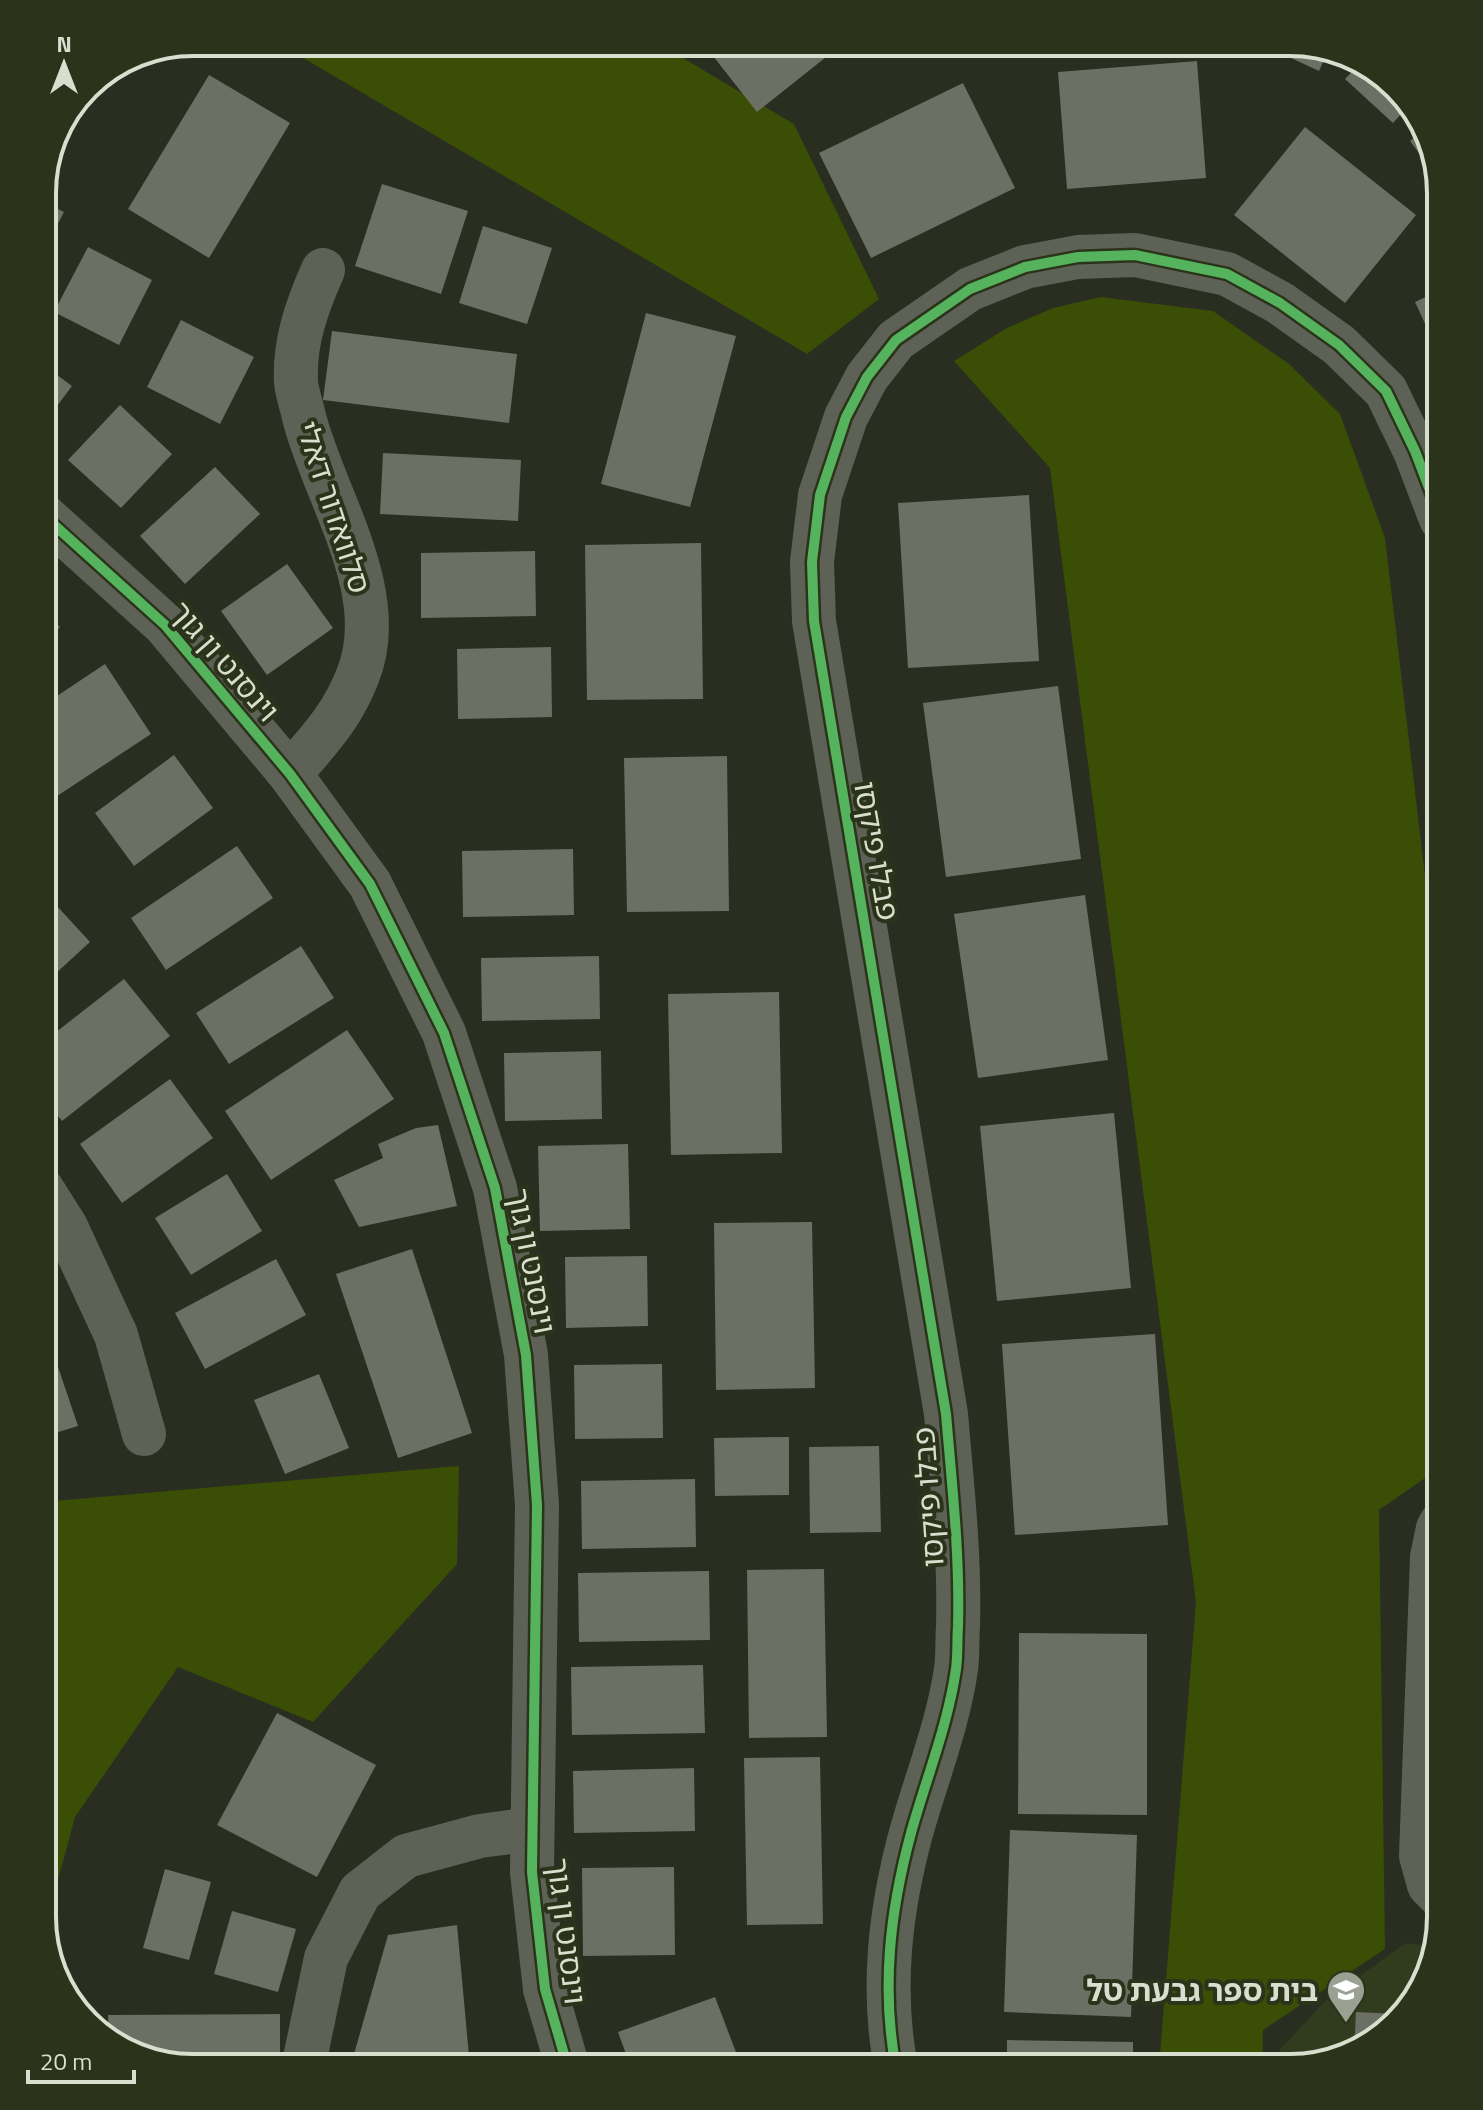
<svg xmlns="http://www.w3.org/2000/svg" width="1483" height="2110" font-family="'Titillium Web','Noto Sans Hebrew',sans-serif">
	<rect width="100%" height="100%" fill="#2a2e21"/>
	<path fill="#313b1e" d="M1406,1943L1433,1946L1421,1993L1366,2048L1290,2068H1276V2054L1325,2001Z"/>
	<path fill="#3a4e06" d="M276,42H656L794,124L879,299L807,354Z
		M1101,297L1213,311L1289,364L1340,414L1385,538L1441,1011V1467L1379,1510L1385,1949L1263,2030L1262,2068H1159L1196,1602L1050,468L954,361L1007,328L1053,308Z
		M459,1466L457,1564L313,1722L178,1667L75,1817L45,1928L42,1917V1502Z"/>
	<path fill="#6b6f64" d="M702,42H845L757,112Z
		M1264,42H1299L1328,51L1319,71L1263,45Z
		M1197,61L1206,178L1067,189L1058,72Z
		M1362,61L1409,105L1393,123L1345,79Z
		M209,75L290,123L209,258L128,209Z
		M97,78L99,81L83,95L93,80Z
		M963,83L1015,188L871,258L819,153Z
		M1305,127L1416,215L1345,303L1234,215Z
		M1424,130L1436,176L1410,141Z
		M382,184L468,211L441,294L355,266Z
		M42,201L64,212L42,254Z
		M483,226L552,248L527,324L459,303Z
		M88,247L152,280L119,345L54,312Z
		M1441,290V358L1415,302Z
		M646,313L736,336L690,507L601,484Z
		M181,320L254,357L220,424L147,387Z
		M332,331L517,354L509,423L323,400Z
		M42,364L72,386L42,426Z
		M120,405L172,454L121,508L68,460Z
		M383,453L521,460L518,521L380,514Z
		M215,467L260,514L185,584L140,536Z
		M1029,495L1039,661L908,668L898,503Z
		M701,543L703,699L587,700L585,545Z
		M535,551L536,616L421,618V553Z
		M287,564L333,628L267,675L221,611Z
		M42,609L60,627L42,645Z
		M551,647L552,717L458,719L457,649Z
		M105,664L151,734L42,806V706Z
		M1058,686L1081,859L946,877L923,703Z
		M174,755L213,808L134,866L95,813Z
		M727,756L729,911L627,912L624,758Z
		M237,846L273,898L166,970L131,918Z
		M573,849L574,915L463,917L462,851Z
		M46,894L90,942L42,986V898Z
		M1085,895L1108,1060L978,1078L954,914Z
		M301,946L334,998L229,1064L196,1013Z
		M599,956L600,1019L482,1021L481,958Z
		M124,979L170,1036L62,1121L42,1096V1043Z
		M779,992L782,1153L671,1155L668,994Z
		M347,1030L394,1099L271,1180L225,1111Z
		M601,1051L602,1119L505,1121L504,1053Z
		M170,1079L213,1138L122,1203L80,1144Z
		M1114,1113L1131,1288L997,1301L980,1126Z
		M438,1125L457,1206L359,1227L334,1180L383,1158L378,1144L416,1128Z
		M628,1144L630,1229L540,1231L538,1146Z
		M227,1174L262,1231L191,1275L155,1218Z
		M812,1222L815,1388L716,1390L714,1223Z
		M412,1249L472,1433L398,1458L336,1274Z
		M647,1256L648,1326L566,1328L565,1257Z
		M276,1259L306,1315L205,1369L175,1313Z
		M1155,1334L1168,1525L1015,1535L1002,1344Z
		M54,1355L78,1426L42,1437V1359Z
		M662,1364L663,1438L575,1439L574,1365Z
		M319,1374L349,1448L285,1474L254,1400Z
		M789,1437V1495L715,1496L714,1438Z
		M879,1446L881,1532L810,1533L809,1447Z
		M695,1479L696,1547L582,1549L581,1481Z
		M824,1569L827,1737L749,1738L747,1570Z
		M709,1571L710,1640L579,1642L578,1573Z
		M1019,1633L1147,1634V1815L1018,1814Z
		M703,1665L705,1733L572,1735L571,1667Z
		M277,1713L376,1765L317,1877L217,1825Z
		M820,1757L823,1924L747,1925L744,1758Z
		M694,1768L695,1831L574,1833L573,1771Z
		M1010,1830L1137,1835L1131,2017L1004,2012Z
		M674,1867L675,1955L583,1956L582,1868Z
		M165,1869L211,1882L189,1960L143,1948Z
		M232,1911L296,1929L278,1992L214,1974Z
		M457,1925L469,2056L350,2068L388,1935Z
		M715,1997L742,2068H631L618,2032Z
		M1356,2012L1399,2014L1366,2048L1354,2051Z
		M280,2014V2068H184L117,2048L109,2039L108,2015Z
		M1007,2040L1133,2042V2068H1007Z"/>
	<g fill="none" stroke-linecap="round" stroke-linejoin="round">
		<path stroke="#5e6256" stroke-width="44" d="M42,514L165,625L290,774L370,884L444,1033L495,1188L526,1355L537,1505L532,1872L545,1989L568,2068
			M290,774C319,740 342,717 358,675C391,592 324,496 304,417C302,406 297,394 296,382C294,342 307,306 323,270
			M42,1189L66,1227L116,1335L144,1434
			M1441,1897L1429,1885L1421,1856L1432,1557L1438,1528L1441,1523
			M303,2068L326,1958L360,1892L406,1856L480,1836L532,1829
			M896,2068C881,1988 890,1911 911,1833C926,1779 948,1725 956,1669C958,1655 957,1640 958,1626C960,1555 952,1485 946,1414L814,621L812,562L820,495L846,417L867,377L896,340L970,289L1025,267L1078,257L1135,255L1227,274L1280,303L1339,345L1386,391L1415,451L1441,519"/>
		<g stroke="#2b341b" stroke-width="15">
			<path id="cycleway" d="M42,514L165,625L290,774L370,884L444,1033L495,1188L526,1355L537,1505L532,1872L545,1989L568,2068
				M896,2068C881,1988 890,1911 911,1833C926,1779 948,1725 956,1669C958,1655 957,1640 958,1626C960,1555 952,1485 946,1414L814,621L812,562L820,495L846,417L867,377L896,340L970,289L1025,267L1078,257L1135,255L1227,274L1280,303L1339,345L1386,391L1415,451L1441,519"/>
		</g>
		<use href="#cycleway" stroke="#56b35d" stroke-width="10"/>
	</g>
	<defs>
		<g id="school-pin" transform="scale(2)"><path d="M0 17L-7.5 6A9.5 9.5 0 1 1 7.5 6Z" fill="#9ba192" stroke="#2b341b"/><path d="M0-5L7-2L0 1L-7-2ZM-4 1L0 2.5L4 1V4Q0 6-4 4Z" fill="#fff"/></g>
	</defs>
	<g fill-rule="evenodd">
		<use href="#school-pin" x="1346" y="1990"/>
	</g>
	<g text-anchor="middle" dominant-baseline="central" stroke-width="8" stroke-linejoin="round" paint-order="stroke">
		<g font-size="30" fill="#d8dfcf" stroke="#2b341b">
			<text transform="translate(334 507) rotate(72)">סלוואדור דאלי</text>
			<text transform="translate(225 661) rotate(49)">וינסנט ון גוך</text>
			<text transform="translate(877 851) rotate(80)">פבלו פיקסו</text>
			<text transform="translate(532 1261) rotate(79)">וינסנט ון גוך</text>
			<text transform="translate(928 1497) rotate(-94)">פבלו פיקסו</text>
			<text transform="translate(567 1931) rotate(83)">וינסנט ון גוך</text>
		</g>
		<g font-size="30" font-weight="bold" fill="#d8dfcf" stroke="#2b341b" text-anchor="end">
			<text x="1318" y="1990">בית ספר גבעת טל</text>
		</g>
	</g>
	<path d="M0 0H1483V2110H0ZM193 56H1290A137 137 0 0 1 1427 193V1917A137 137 0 0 1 1290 2054H193A137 137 0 0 1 56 1917V193A137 137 0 0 1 193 56Z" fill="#2b341b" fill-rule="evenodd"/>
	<path fill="none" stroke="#d8dfcf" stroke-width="4" d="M193 56H1290A137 137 0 0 1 1427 193V1917A137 137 0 0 1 1290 2054H193A137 137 0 0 1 56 1917V193A137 137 0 0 1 193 56Z"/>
	<g transform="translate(64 64)" stroke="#2b341b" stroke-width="6" paint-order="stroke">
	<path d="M0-6L14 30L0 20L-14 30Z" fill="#d8dfcf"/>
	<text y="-12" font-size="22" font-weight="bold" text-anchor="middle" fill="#d8dfcf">N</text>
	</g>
	<path d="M28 2070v12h106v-12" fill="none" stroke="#d8dfcf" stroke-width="4"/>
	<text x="40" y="2070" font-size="24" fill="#d8dfcf" stroke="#2b341b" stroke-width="6" paint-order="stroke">20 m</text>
</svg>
